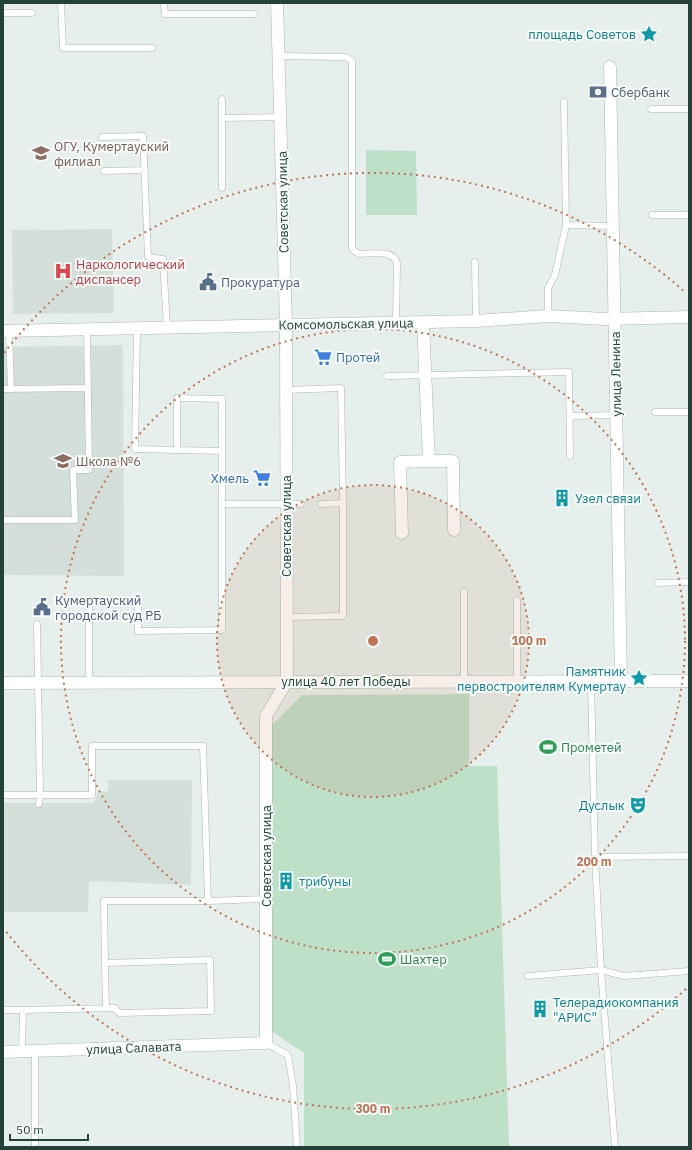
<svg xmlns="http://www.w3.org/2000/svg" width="692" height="1150" font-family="'IBM Plex Sans',sans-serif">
	<rect width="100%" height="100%" fill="#e6efeb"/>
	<path fill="#d4dfda" d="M112,229L114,313L13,314L12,230Z
		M123,345L124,576L3,575V347Z
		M108,780H192L191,885L89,881L88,912H3V803H94L98,792L108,791Z"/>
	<path fill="#bfe0c8" d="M366,150L416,151L417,215H366Z
		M469,694V766H497L509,1147H304V1053L271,1031L268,729L302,695Z"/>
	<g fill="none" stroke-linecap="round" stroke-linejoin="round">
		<g stroke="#a8b8b2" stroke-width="7">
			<path id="service" d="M61,3L63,48H152
				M164,3L165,14H254
				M3,13H32
				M278,56L344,57L348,58L352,61V247L354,251L359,254C371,254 393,249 397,263L396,323
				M222,99V188
				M651,109H689
				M222,118L281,117
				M102,137L143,136L148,257L163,259L167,328
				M104,171L145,170
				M652,215H689
				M566,225L612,226
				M475,262L476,321
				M548,316V288L555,275L566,225L564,102
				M9,331L11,389
				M387,376L569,372L570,456
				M3,389L88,388
				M286,390L341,388L343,503
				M655,412H689
				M570,416L616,415
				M177,450L222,451
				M222,504H301
				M3,520H75L73,470H89L87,330
				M658,583L689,582
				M464,592V681
				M517,600V681
				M287,617L343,616V503L321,504
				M37,624L40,795H92V746H203L208,901L266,899
				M591,681L595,857L689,856
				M89,683V601H138V631L222,630V399L177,398V450L135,449L137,329
				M3,795H40L39,804
				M595,857L601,970L615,1147
				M105,963L106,1008
				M528,976L601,970L624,976L689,971
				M3,1010H23
				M266,1043L288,1055L293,1086L297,1147
				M35,1051V1147
				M22,1052L23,1010L115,1008L119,1013L211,1011L210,960L105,963L104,901H208"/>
		</g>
		<g stroke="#a8b8b2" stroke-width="13">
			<path id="minor" d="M610,67L621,681
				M3,331L476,321L548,316L605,319L689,317
				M429,461H453L454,530
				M402,533L400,462L429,461L423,322"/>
		</g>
		<g stroke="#a8b8b2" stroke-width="13">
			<path id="tertiary" d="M3,1052L266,1043V716L287,681L286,325L277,3"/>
		</g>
		<g stroke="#a4bbb3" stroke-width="13">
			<path id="secondary" d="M3,683L689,681"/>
		</g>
		<use href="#service" stroke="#fff" stroke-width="6"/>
		<use href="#minor" stroke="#fff" stroke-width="12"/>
		<use href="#tertiary" stroke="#fff" stroke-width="12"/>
		<use href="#secondary" stroke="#fff" stroke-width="12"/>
	</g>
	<circle cx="373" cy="641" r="156" fill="#c07456" fill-opacity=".12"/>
	<g fill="none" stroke="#c07456" stroke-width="2" stroke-dasharray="2 4">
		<circle cx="373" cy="641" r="156"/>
		<circle cx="373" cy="641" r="312"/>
		<path d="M686 989A468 468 0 0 1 4 929M4 353A468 468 0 0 1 686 293"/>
	</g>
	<defs>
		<g id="sight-bare" transform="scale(1.38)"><path d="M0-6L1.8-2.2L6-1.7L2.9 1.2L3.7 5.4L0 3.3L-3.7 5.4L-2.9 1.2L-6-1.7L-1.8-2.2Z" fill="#0f9aa8" stroke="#f7fbf9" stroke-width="2.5" paint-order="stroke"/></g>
		<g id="bank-bare" transform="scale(1.38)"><path d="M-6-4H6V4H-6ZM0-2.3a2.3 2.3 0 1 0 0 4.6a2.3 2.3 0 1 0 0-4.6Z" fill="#5c6f8a" stroke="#f7fbf9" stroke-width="2.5" paint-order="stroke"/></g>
		<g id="university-bare" transform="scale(1.38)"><path d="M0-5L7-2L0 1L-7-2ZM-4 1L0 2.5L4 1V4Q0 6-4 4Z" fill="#8d6e63" stroke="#f7fbf9" stroke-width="2.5" paint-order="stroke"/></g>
		<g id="hospital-bare" transform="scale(1.38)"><path d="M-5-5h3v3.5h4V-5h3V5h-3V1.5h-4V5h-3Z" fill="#e0444e" stroke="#f7fbf9" stroke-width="2.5" paint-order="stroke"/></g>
		<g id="civic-bare" transform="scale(1.38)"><path d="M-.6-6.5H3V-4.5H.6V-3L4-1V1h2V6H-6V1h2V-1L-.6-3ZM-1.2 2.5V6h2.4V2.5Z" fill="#5c6f8a" stroke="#f7fbf9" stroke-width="2.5" paint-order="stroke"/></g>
		<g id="supermarket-bare" transform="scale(1.38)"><path d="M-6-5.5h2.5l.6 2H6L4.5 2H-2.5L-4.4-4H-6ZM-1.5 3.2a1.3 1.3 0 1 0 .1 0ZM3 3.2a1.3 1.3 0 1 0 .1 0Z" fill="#3f7fe0" stroke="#f7fbf9" stroke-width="2.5" paint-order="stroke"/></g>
		<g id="school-bare" transform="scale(1.38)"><path d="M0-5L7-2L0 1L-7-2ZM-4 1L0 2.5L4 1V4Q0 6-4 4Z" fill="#8d6e63" stroke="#f7fbf9" stroke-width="2.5" paint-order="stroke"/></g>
		<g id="building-bare" transform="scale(1.38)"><path d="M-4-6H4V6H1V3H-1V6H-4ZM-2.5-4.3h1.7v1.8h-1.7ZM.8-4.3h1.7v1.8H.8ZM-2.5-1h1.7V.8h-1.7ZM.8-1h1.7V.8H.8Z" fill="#0f9aa8" stroke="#f7fbf9" stroke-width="2.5" paint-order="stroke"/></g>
		<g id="stadium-bare" transform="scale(1.38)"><path d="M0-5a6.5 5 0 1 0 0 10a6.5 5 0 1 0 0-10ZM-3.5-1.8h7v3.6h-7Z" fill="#2e9e5b" stroke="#f7fbf9" stroke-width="2.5" paint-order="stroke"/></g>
		<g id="theatre-bare" transform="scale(1.38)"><path d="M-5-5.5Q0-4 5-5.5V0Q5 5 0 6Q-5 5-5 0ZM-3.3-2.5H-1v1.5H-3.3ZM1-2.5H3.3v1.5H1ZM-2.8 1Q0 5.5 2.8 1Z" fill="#0f9aa8" stroke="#f7fbf9" stroke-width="2.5" paint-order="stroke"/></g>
	</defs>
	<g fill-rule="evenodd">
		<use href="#sight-bare" x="649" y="34"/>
		<use href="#bank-bare" x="598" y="92"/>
		<use href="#university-bare" x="41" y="153"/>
		<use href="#hospital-bare" x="63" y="271"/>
		<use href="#civic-bare" x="208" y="282"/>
		<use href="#supermarket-bare" x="323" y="357"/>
		<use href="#school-bare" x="63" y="461"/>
		<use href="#supermarket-bare" x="262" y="478"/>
		<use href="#building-bare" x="562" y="498"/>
		<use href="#civic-bare" x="42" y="607"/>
		<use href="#sight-bare" x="639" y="678"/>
		<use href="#stadium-bare" x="548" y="747"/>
		<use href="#theatre-bare" x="638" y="805"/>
		<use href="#building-bare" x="286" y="881"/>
		<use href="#stadium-bare" x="387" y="959"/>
		<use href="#building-bare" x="540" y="1009"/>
	</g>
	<g text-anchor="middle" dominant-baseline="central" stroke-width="4" stroke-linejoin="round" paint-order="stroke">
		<g font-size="13" fill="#0d838f" stroke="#f7fbf9" text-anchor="end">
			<text x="636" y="34">площадь Советов</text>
			<text x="575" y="498" text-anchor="start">Узел связи</text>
			<text x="626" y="671">Памятник<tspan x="626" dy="15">первостроителям Кумертау</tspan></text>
			<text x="625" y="805">Дуслык</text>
			<text x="299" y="881" text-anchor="start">трибуны</text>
			<text x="553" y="1002" text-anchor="start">Телерадиокомпания<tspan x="553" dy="15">"АРИС"</tspan></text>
		</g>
		<g font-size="13" fill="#4e5e75" stroke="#f7fbf9" text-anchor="start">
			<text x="611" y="92">Сбербанк</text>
			<text x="221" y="282">Прокуратура</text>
			<text x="55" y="600">Кумертауский<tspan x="55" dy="15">городской суд РБ</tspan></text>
		</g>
		<g font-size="13" fill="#785e54" stroke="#f7fbf9" text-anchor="start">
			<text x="54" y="146">ОГУ, Кумертауский<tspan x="54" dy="15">филиал</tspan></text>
			<text x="76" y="461">Школа №6</text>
		</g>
		<g font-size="13" fill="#24423a" stroke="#f7fbf9">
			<text transform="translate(283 202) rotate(-91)">Советская улица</text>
			<text transform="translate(346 324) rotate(-1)">Комсомольская улица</text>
			<text transform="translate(616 374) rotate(-91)">улица Ленина</text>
			<text transform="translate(286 526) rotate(-90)">Советская улица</text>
			<text x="346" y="681">улица 40 лет Победы</text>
			<text transform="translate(266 856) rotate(-90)">Советская улица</text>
			<text transform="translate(134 1048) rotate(-2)">улица Салавата</text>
		</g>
		<g font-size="13" fill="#be3a42" stroke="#f7fbf9" text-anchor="start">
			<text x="76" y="264">Наркологический<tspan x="76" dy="15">диспансер</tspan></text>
		</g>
		<g font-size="13" fill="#366cbe" stroke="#f7fbf9" text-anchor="start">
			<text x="336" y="357">Протей</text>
			<text x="249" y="478" text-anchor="end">Хмель</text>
		</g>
		<g font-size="13" fill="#27864d" stroke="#f7fbf9" text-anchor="start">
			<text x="561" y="747">Прометей</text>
			<text x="400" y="959">Шахтер</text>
		</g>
	</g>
	<circle cx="373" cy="641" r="6" fill="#c07456" stroke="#f7fbf9" stroke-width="2"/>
	<g font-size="12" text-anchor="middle" font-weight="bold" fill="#c07456" stroke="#f7fbf9" stroke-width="4" stroke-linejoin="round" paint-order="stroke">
		<text x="529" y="645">100 m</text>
		<text x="594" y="866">200 m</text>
		<text x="373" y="1113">300 m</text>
	</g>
	<rect width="692" height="1150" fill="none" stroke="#24423a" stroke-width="8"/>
	<path d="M10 1134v6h78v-6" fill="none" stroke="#24423a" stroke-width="2"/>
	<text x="16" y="1134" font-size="12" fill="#24423a" stroke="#f7fbf9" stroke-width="3" paint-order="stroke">50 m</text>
</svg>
